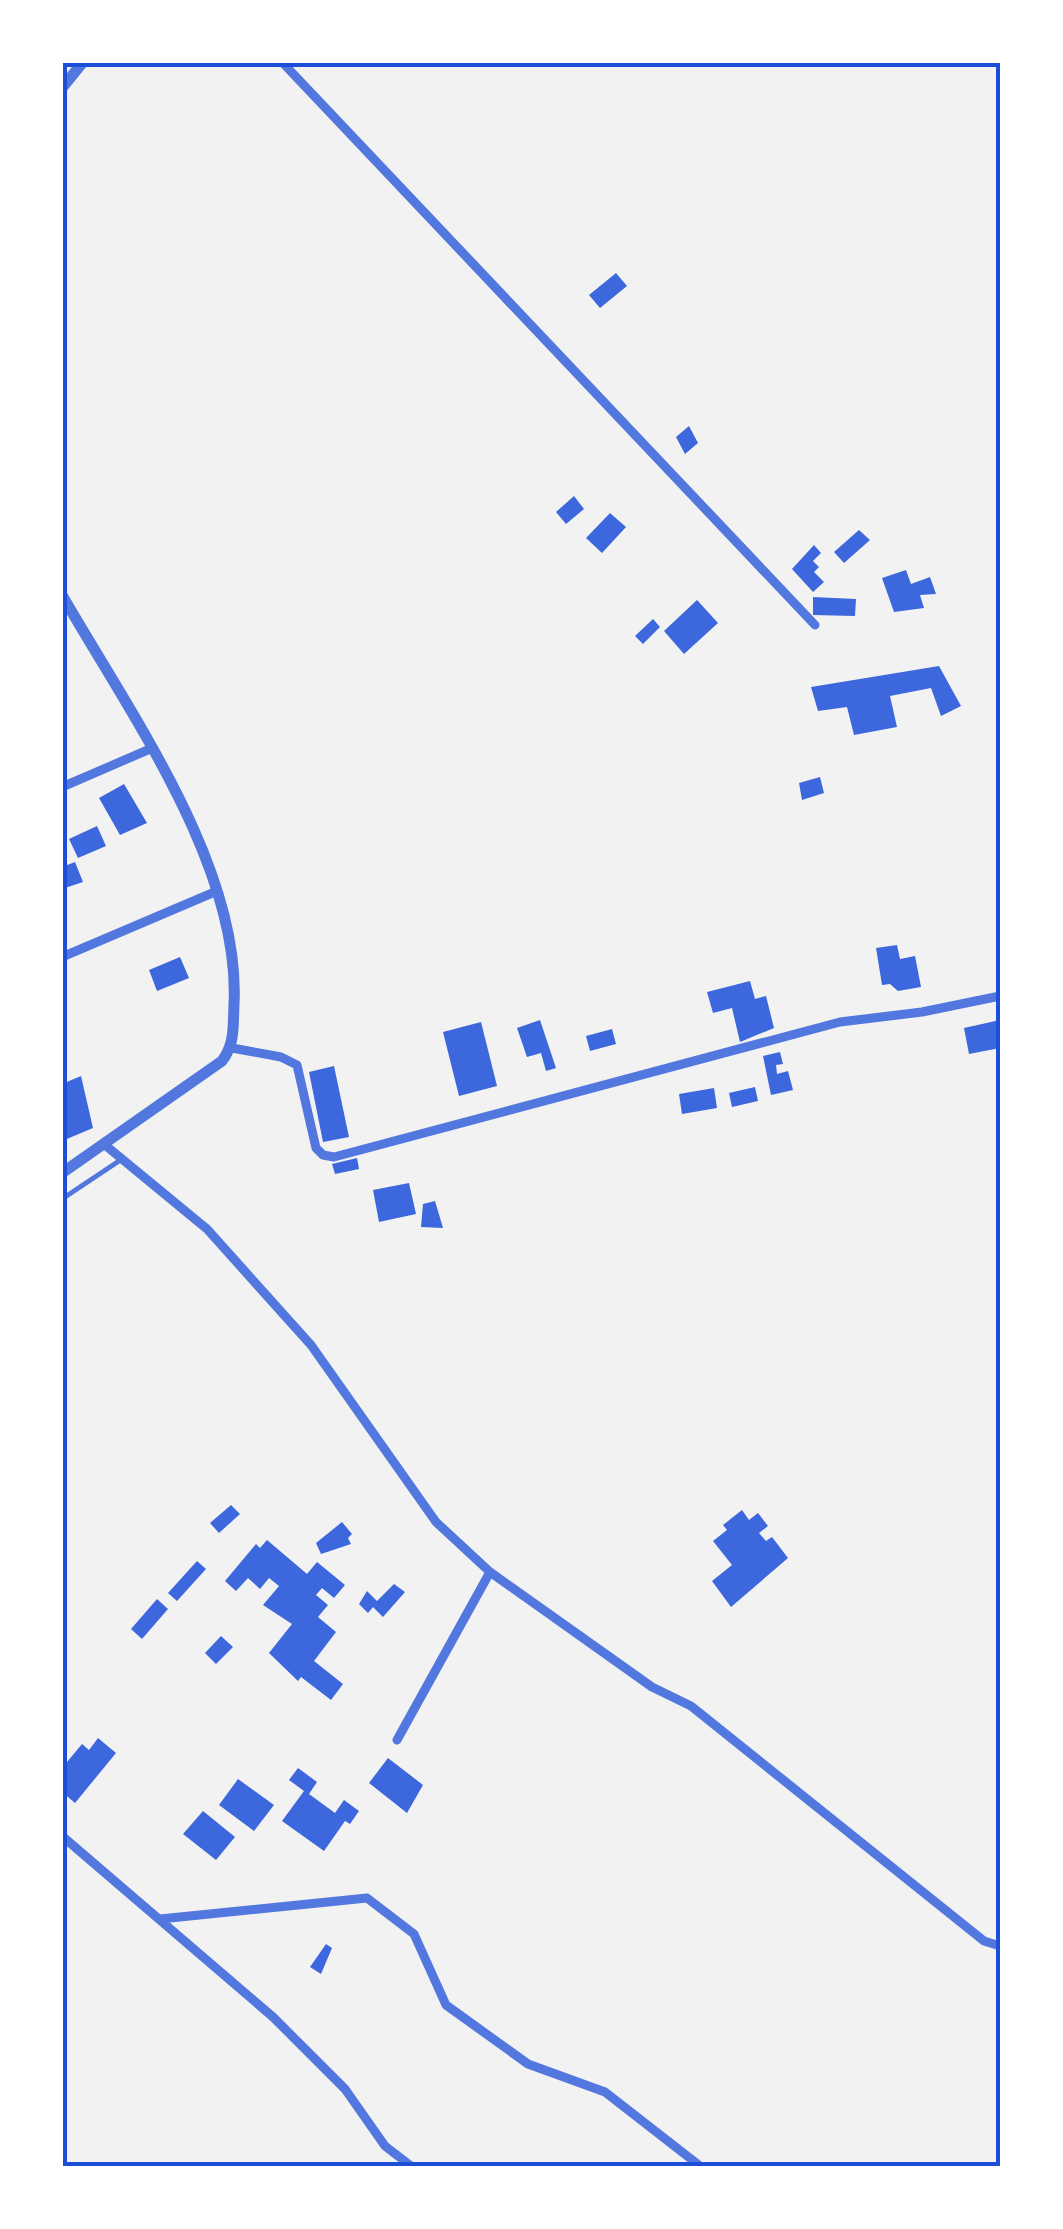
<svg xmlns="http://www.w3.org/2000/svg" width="1063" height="2229" font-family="'Alegreya Sans',sans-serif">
	<rect width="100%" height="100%" fill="#f2f2f2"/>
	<path fill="#3d67dc" d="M616,273L627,286L600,308L589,295Z
		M689,426L698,443L685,454L676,437Z
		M574,496L584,509L566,524L556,512Z
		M610,513L626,527L602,553L586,538Z
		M859,530L870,540L844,563L834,552Z
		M814,545L821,553L813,561L819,567L814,572L824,582L813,592L792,569Z
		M906,570L911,584L930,577L936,594L920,595L924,608L894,612L882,578Z
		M813,597L856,599L855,616L813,615Z
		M697,600L718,623L684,654L664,631Z
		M653,619L660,627L643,644L635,636Z
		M939,666L961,706L941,716L931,688L890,696L897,727L854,735L847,707L818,711L811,687Z
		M820,777L824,793L802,800L799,783Z
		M124,784L147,823L120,835L99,798Z
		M97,826L106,846L78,858L69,839Z
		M75,862L83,882L62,889V867Z
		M897,945L900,959L915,956L921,987L898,991L890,984L882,985L876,948Z
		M180,957L189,978L157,991L149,970Z
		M750,981L755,999L766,996L774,1028L740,1042L732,1008L713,1013L707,992Z
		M540,1020L556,1068L546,1071L541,1053L527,1057L517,1028Z
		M1000,1020V1048L969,1054L964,1028Z
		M481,1022L497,1086L459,1096L443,1032Z
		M612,1029L616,1044L590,1051L586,1036Z
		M780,1052L783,1064L776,1065L777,1074L788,1071L793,1090L771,1095L763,1056Z
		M334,1066L349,1137L323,1142L309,1072Z
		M81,1076L93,1128L62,1141V1084Z
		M755,1087L758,1101L732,1107L729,1093Z
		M714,1088L717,1108L682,1114L679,1094Z
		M357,1158L359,1169L335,1174L332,1164Z
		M409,1183L416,1214L379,1222L373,1190Z
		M435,1201L443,1228L421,1227L423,1204Z
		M231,1505L240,1514L219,1533L210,1523Z
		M742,1510L749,1520L758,1513L768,1526L759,1533L766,1541L772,1537L788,1558L731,1607L712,1581L732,1565L713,1541L727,1530L723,1525Z
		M342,1522L352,1534L348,1538L351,1544L321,1554L316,1543Z
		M267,1540L307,1574L317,1562L345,1585L334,1598L322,1588L316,1595L328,1605L318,1617L336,1632L314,1661L343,1684L331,1700L301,1677L298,1681L269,1653L292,1624L263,1605L279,1586L269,1578L260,1589L248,1578L236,1591L225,1581L256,1544L260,1548Z
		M197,1561L206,1569L177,1601L168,1593Z
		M394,1584L405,1592L383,1617L373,1607L368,1613L359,1604L367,1591L377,1601Z
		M157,1599L168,1609L142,1639L131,1629Z
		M221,1636L233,1647L216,1664L205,1653Z
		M98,1738L116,1753L75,1803L62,1792V1768L82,1744L89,1750Z
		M388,1758L423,1785L407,1813L369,1783Z
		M298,1768L317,1782L309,1794L335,1813L344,1800L359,1811L350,1824L345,1821L324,1851L282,1821L304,1791L289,1780Z
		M238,1779L274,1805L254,1831L219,1805Z
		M203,1811L235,1837L216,1860L183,1834Z
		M326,1944L332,1948L321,1974L310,1967Z"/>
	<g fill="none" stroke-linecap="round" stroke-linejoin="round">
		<path stroke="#5277de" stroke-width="5" d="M62,1199L122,1159"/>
		<path stroke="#5277de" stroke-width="9" d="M282,62L815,625
			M62,787L150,749
			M62,957L217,891
			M232,1048L281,1057L297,1065L316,1148L323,1155L334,1157L840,1022L922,1012L1000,996
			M105,1145L207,1229L311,1345L436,1522L490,1572L652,1687L691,1706L984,1941L1000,1946
			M397,1740L490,1572
			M62,1836L273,2017L345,2089L385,2146L411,2166
			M160,1919L367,1898L414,1934L446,2005L528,2064L605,2092L700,2166"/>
		<path stroke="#5277de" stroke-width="11" d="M62,88L83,62
			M62,595C129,712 241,866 234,1004C233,1026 235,1044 222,1061L62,1173"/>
	</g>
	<rect width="1063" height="2229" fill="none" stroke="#ffffff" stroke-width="130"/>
	<rect x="65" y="65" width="933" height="2099" fill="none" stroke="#1d4ed8" stroke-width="4"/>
</svg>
